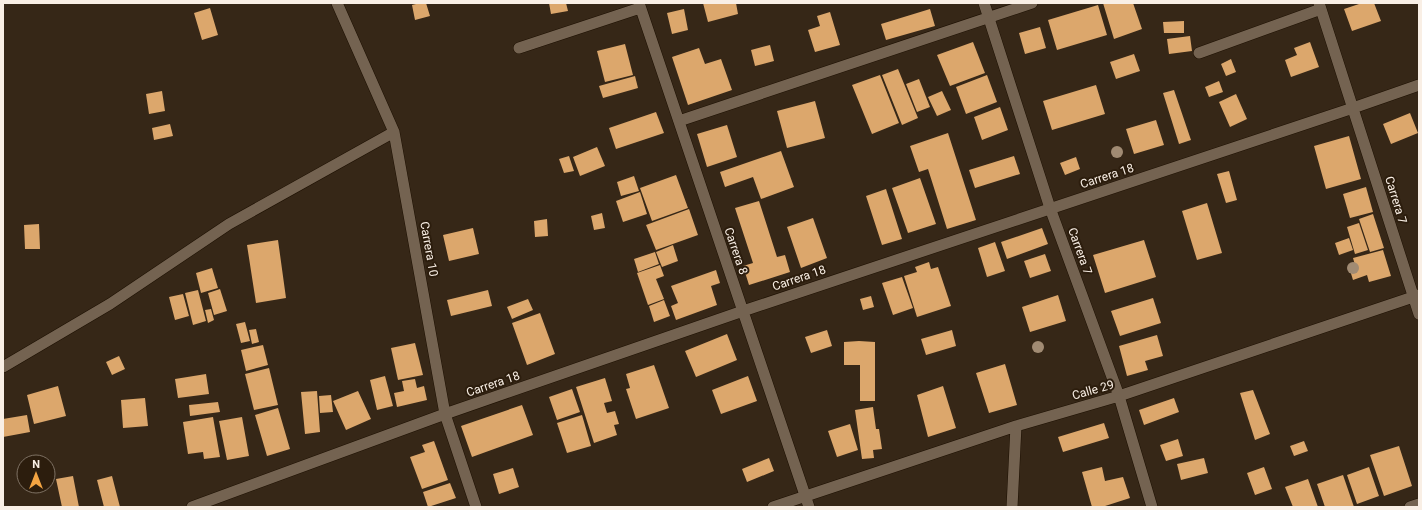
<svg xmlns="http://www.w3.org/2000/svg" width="1422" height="510" font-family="Roboto,sans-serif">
	<rect width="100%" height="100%" fill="#362717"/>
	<path fill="#dca76c" d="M420,3H426L430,16L415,20L412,5Z
		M549,3H566L568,11L551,14Z
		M703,3H736L738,14L708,22Z
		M1103,3H1133L1142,29L1114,39Z
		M1362,3H1374L1381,21L1352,31L1344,9Z
		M1098,5L1107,35L1057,50L1048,20Z
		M210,8L218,35L202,40L194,13Z
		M684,9L688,30L672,34L667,13Z
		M930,9L935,26L886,40L881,24Z
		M830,12L840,45L815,52L808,30L820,26L817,16Z
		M1184,21V33H1164L1163,22Z
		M1040,27L1046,48L1025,54L1019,33Z
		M1190,36L1192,51L1169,54L1167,39Z
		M973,42L985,73L950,86L937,55Z
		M1310,42L1319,67L1291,77L1285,60L1297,55L1294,48Z
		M625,44L633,75L605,82L597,51Z
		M770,45L774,61L755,66L751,50Z
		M699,48L705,64L721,59L732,90L688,105L672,57Z
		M1134,54L1140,71L1116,79L1110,62Z
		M1231,59L1236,72L1226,76L1221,64Z
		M898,69L918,118L902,125L882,75Z
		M880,75L899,123L872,134L852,85Z
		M987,75L997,102L966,114L956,87Z
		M635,76L638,88L603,98L599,86Z
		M919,79L930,107L917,112L906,84Z
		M1219,81L1223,92L1209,97L1205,87Z
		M1096,85L1105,114L1052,130L1043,101Z
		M1174,90L1191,140L1179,144L1163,93Z
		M162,91L165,111L149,114L146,94Z
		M942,91L951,110L937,116L928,97Z
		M1236,94L1247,119L1230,127L1219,102Z
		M815,101L825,138L787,148L777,111Z
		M1000,107L1008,130L982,140L974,117Z
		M656,112L664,133L616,149L609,128Z
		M1410,113L1418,133L1391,144L1383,124Z
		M1156,120L1164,145L1134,154L1126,129Z
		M170,124L173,136L154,140L152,128Z
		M727,125L737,157L707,167L697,134Z
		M948,133L976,220L947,229L928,169L919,172L910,146Z
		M1349,136L1361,179L1326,189L1314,146Z
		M597,147L605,166L580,176L573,157Z
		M781,151L794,187L761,199L753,177L725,187L720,172Z
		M569,156L574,171L564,173L559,159Z
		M1014,156L1020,174L975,188L969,170Z
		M1076,157L1080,169L1065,175L1060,163Z
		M1229,171L1237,200L1226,203L1217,174Z
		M676,175L688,208L652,221L640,188Z
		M634,176L639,191L621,196L617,182Z
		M920,178L936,224L908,233L892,188Z
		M1366,187L1373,212L1350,218L1343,194Z
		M886,189L902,239L882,245L866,196Z
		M640,192L647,214L623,222L616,201Z
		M759,201L777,257L785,255L790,272L749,285L743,266L753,263L735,208Z
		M1207,203L1222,253L1197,260L1182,211Z
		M689,209L698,235L656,250L646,225Z
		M602,213L605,228L594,230L591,216Z
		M1373,214L1384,248L1370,252L1359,219Z
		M813,218L827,258L801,268L787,227Z
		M547,219L548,236L535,237L534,221Z
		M1359,223L1368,250L1355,254L1347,227Z
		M39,224L40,249H25L24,225Z
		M473,228L479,254L449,261L443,235Z
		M1042,228L1048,244L1007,259L1001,242Z
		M1349,238L1353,250L1339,255L1335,243Z
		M278,240L286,298L256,303L247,245Z
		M1144,240L1156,277L1105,293L1093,255Z
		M995,242L1005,271L987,277L978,248Z
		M673,245L678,261L662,267L656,252Z
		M1383,250L1391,276L1369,282L1367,275L1353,280L1349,267L1355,265L1353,258Z
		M655,252L659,264L638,272L634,259Z
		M1045,254L1051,271L1030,278L1024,261Z
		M929,262L931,269L938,267L951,306L917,317L904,276L917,272L915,267Z
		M660,265L664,276L656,279L664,299L648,305L637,273Z
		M212,268L218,288L201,293L196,273Z
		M716,270L720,283L711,286L717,305L676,320L671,306L678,303L671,286Z
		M902,277L913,308L893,315L882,283Z
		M220,289L227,311L214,315L208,293Z
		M198,290L206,321L193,325L185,293Z
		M488,290L492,306L451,316L447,300Z
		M183,294L189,316L175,320L169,297Z
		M1058,295L1066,321L1030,332L1022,307Z
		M871,296L874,307L863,310L860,299Z
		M1153,298L1161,323L1120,336L1111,311Z
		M528,299L533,310L512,319L507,307Z
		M664,300L670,316L654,322L649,306Z
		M211,309L214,320L208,323L205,310Z
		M540,313L555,354L527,365L512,323Z
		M245,322L250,341L241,343L236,324Z
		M256,329L259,342L252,344L249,330Z
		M827,330L832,346L811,353L805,337Z
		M952,330L956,346L926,355L921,339Z
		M727,334L737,360L696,377L685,351Z
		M1157,335L1163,356L1145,361L1148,370L1127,376L1119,346Z
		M859,341L875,342V401H860V365H844V342Z
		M415,343L423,375L398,380L391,348Z
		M263,345L268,365L246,371L241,350Z
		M119,356L125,369L112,375L106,362Z
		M1005,364L1017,405L989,413L976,373Z
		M654,365L669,408L636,419L626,389L630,388L626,374Z
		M269,368L278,405L254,410L245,374Z
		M206,374L209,394L178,398L175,379Z
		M385,376L393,406L377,410L370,380Z
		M748,376L757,401L721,414L712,390Z
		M605,378L612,401L604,403L607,413L615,411L619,424L614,425L617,435L594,443L576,387Z
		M415,379L417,388L424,386L427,400L397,407L394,393L404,391L402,381Z
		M58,386L66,416L34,424L27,395Z
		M943,386L956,428L928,437L917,395Z
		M572,389L580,412L557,420L549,397Z
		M1253,390L1270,434L1255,440L1240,393Z
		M317,391L320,432L305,434L301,392Z
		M358,391L371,419L346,430L333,401Z
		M331,395L333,412L320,413L319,396Z
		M145,398L148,426L123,428L121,400Z
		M1174,398L1179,412L1144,425L1139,410Z
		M218,402L220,412L190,416L189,405Z
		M522,405L533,435L472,457L461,426Z
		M873,407L876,429H879L882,449L873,450L874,458L862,459L855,410Z
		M278,408L290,449L267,456L255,415Z
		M27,415L30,432L3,437V419Z
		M582,415L591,446L567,453L557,423Z
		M213,417L220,457L204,459L203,452L188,454L183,422Z
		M242,417L249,456L227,460L219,421Z
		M1104,423L1109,438L1063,452L1058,437Z
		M850,424L858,450L837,457L828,431Z
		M1178,439L1183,456L1166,461L1160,445Z
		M434,441L448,480L422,489L410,457L425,452L422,445Z
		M1304,441L1308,451L1294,456L1290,446Z
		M1399,446L1412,486L1384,496L1370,455Z
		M769,458L774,471L747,482L742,469Z
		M1204,458L1208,473L1181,480L1177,464Z
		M1102,467L1105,481L1123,477L1130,498L1102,507H1092L1082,472Z
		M1264,467L1272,489L1255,495L1247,473Z
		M1369,467L1379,496L1357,504L1347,475Z
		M513,468L519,487L499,494L493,474Z
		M1343,475L1354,507H1325L1317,484Z
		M73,476L79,507H62L56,479Z
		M112,476L120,507H104L97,480Z
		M1308,479L1318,507H1293L1285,487Z
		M450,483L456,498L428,507L423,492Z"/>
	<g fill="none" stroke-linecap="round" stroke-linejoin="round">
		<g stroke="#1d1002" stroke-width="12">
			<path id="minor" d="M337,3L394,132L445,414L476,507
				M639,3L809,507
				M984,3L1050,208L1119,396L1152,507
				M1319,3L1419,314
				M519,48L640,8
				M1199,53L1321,9
				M679,121L1032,3
				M3,367L110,304L229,224L394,132
				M192,507L445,414L743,311L1353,108L1419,85
				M773,507L1016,426L1119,396L1419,295
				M1012,507L1016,426
				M1410,507L1419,504"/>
		</g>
		<use href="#minor" stroke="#746351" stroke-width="11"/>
	</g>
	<g fill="#a18b73">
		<circle cx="1117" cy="152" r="6"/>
		<circle cx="1353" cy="268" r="6"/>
		<circle cx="1038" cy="347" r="6"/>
	</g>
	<g text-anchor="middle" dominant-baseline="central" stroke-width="4" stroke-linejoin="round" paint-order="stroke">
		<g font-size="12" fill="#f9efe5" stroke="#2c1d0d">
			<text transform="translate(1107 176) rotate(-18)">Carrera 18</text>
			<text transform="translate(1396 200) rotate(73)">Carrera 7</text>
			<text transform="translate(429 249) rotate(80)">Carrera 10</text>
			<text transform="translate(736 251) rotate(71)">Carrera 8</text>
			<text transform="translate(1080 251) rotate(70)">Carrera 7</text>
			<text transform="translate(799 278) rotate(-19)">Carrera 18</text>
			<text transform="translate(493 384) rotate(-19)">Carrera 18</text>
			<text transform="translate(1093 390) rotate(-16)">Calle 29</text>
		</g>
	</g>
	<rect width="1422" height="510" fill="none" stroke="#f9efe5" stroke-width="8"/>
	<g transform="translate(36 474)"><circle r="19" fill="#2c1d0d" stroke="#7e7163"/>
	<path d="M0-3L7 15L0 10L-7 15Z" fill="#f3a442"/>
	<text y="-6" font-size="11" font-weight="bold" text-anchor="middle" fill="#f9efe5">N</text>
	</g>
</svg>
